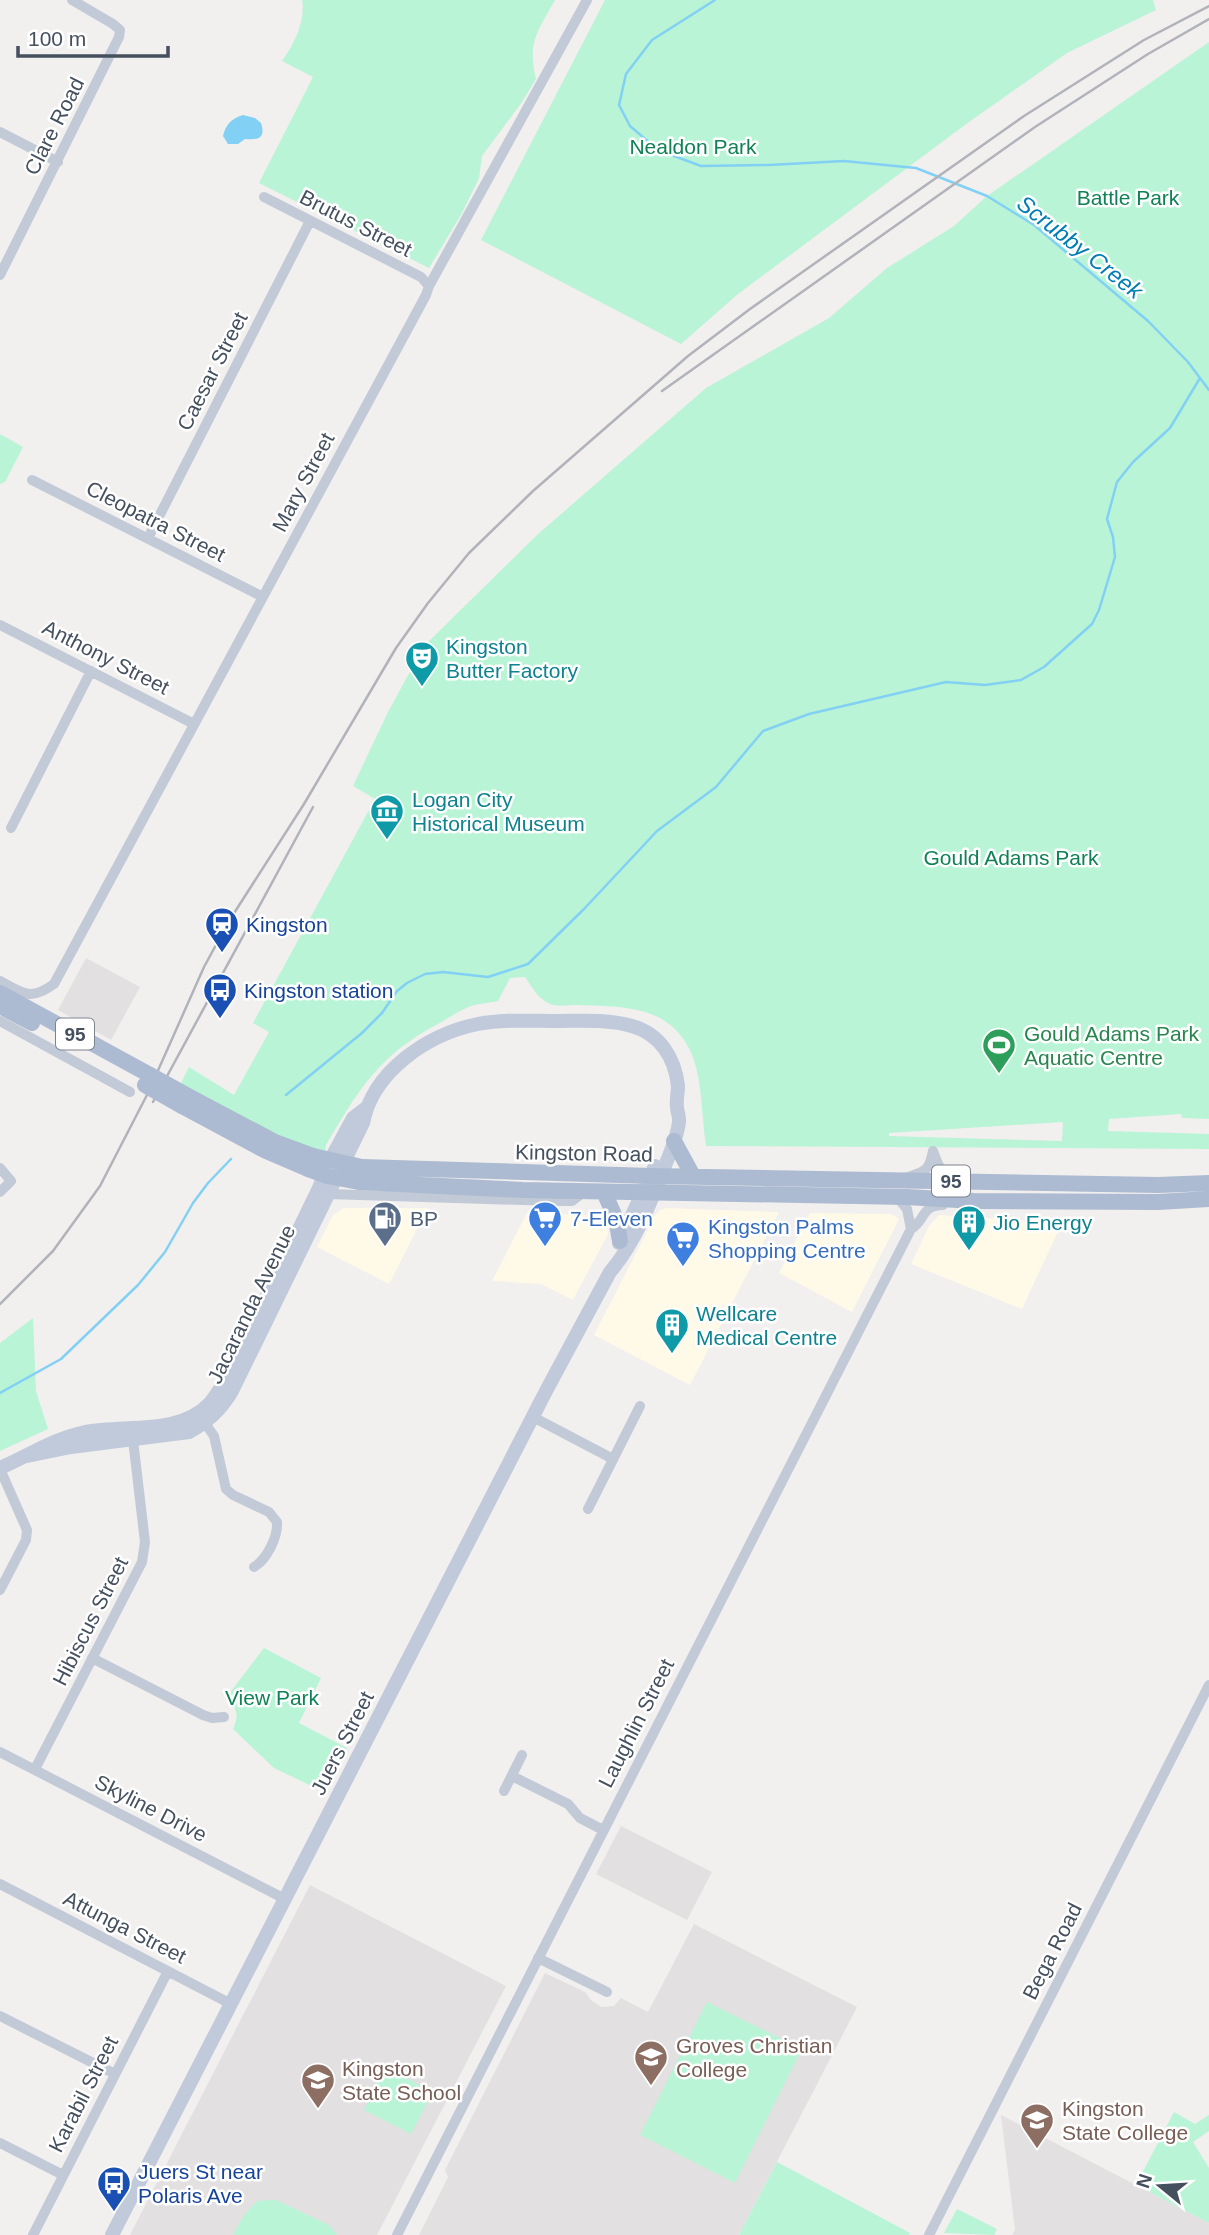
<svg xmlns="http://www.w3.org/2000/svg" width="1209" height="2235" font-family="Arial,sans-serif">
	<rect width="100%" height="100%" fill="#f2efef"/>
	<path fill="#fefae7" d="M344,1208H428L389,1284L317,1247L333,1215Z
		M666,1208L779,1212L690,1385L594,1335L656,1214L660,1210Z
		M527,1213L587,1215L605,1221L609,1227L607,1236L573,1300L541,1284L492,1281Z
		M810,1213L891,1214L899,1219L852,1312L779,1273Z
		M939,1215L1048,1222L1061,1225L1022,1309L911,1264L929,1226Z"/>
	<path fill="#e3e0e1" d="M86,958L140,987L111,1040L58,1010Z
		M621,1826L712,1872L687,1920L596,1874Z
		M310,1885L506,1986L377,2235H130Z
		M694,1924L857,2007L739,2235H419L448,2177L445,2170L545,1973L585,1992L591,2000L601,2007L614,2006L621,1998L648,2012Z
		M1001,2115L1209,2223V2235H1012L1015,2230Z"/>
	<path fill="#b9f4d6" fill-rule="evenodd" d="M302,0H555C538,31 527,42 536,79L522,102L482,156L479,178L462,213L429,268L259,183L313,77L282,61C294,44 306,21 302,0Z
		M605,0H1153L1156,10L1067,53L969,122L738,294L681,344L481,240Z
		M1209,42V1119L1182,1118L1181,1114L1109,1119L1108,1131L1209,1134V1149L706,1146C702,1119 702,1079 692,1055C671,1004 623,1007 577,1005C569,1005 557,1007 550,1004C538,999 532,987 525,977L510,978L498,1001C489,1003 480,1003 471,1006C460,1010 449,1018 438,1024C379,1055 359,1089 326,1145L325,1153L280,1137L180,1085L189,1067L234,1095L269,1032L253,1023L375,799L353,786L388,712L424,646L537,535L706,388L829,318L887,268L954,226L987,196ZM1063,1122L1062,1141L889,1136V1133Z
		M0,434L23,447L5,482L0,484Z
		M33,1318L36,1391L48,1429L0,1451V1343Z
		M264,1648L321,1678L299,1723L347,1748L324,1792L274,1768L233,1729C239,1715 238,1708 225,1699Z
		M707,2002L802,2049L735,2183L640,2135Z
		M385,2067L433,2092L411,2134L364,2110Z
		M1174,2112L1195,2124L1209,2115V2131L1193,2142L1209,2168V2223L1136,2185Z
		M777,2162L910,2233L909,2235H739Z
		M276,2200L329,2225L337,2235H233L244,2215L257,2201Z
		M957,2209L997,2229L994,2235L944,2233Z"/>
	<path fill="#82d1f5" d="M243,115L255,118L261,123C266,139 258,140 245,139L238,144H228L223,136C226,124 231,119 243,115Z"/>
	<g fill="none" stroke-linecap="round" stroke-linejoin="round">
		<path stroke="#82d1f5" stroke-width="2.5" d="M715,0L652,40L626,74L619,105L630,126L658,150L701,166L769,165L844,161L916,168L987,196L1034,225L1148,321L1188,362L1209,390
			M286,1095L362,1033L382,1013L397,991L407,983L425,974L443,972L488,977L528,964L584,909L657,831L716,787L763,731L809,714L946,682L985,685L1021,680L1044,667L1092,624L1099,610L1115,557L1113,537L1107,519L1117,482L1133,462L1170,428L1200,378
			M0,1393L61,1359L138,1285L165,1252L193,1203L208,1183L231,1159"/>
		<path stroke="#c1cad6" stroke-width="10" d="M0,132L58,162
			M264,197L421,277L429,286
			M0,275L119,37L120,30L113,24L72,0
			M32,480L263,597
			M148,538L310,221
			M0,625L194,724
			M11,828L91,671
			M0,981C24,994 30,1001 54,984L426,295L429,286L587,0
			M0,1021L130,1092
			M933,1151C939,1167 939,1173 958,1176
			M0,1168L11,1181L0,1192
			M908,1177C926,1171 929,1171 933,1151
			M328,1194L554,1201H572L585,1191
			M897,1197L907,1209L911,1229
			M200,1416L214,1436L226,1489L233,1495L269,1512L277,1522C278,1537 267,1559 254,1567
			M533,1417L613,1459
			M0,1469L27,1530L26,1540L0,1590
			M588,1509L640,1406
			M92,1658L203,1715L212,1718L224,1717
			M0,1752L285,1899
			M35,1769L142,1562L145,1542L133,1440
			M512,1776L568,1804L580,1818L603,1830
			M504,1791L522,1755
			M0,1884L231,2004
			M538,1958L607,1992
			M0,2016L115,2074
			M0,2143L63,2175
			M33,2235L168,1971
			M397,2235L911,1229C926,1220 921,1205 943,1205
			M929,2235L1209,1685"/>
		<path stroke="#c0cada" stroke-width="14" d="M619,1243L655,1166
			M27,1456L71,1447L189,1432C208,1422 221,1410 232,1391L363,1123C373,1071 428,1034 478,1024C504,1019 531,1021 558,1021C582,1021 609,1019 632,1026C660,1034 675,1058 678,1086C678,1093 676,1100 677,1107C677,1112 680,1117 679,1122C677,1138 670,1154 664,1168C650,1204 635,1243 610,1272L546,1391L112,2235
			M0,1468C28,1456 55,1438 85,1432C125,1424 179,1436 210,1403C217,1395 222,1385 228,1376L318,1190L334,1153L353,1118L366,1108"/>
		<path stroke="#acbbd1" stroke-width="16" d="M0,993L150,1075
			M0,1006L32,1023
			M188,1096L275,1142L313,1156
			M182,1106L266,1151L308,1169
			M674,1141L693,1176
			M362,1167L651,1176L1158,1185L1209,1183
			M359,1182L523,1190L907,1197L974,1201L1158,1202L1209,1199
			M604,1192L616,1219L620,1241"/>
		<path stroke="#b1b3ba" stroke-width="2.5" d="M662,391L1035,127L1148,54L1209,19
			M153,1102L313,807
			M0,1304L53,1251L100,1186L148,1093L204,967L229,921L304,804L396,648L428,603L469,553L533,491L688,356L750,309L1024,116L1144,40L1209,6"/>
		<path stroke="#acbbd1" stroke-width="16" d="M150,1075L188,1096
			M145,1085L182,1106
			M313,1156L362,1167
			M308,1169L327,1176L359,1182"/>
	</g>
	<defs>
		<g id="theatre-pin" transform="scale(1.75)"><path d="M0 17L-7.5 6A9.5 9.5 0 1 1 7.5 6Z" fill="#0f9aa8" stroke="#fff"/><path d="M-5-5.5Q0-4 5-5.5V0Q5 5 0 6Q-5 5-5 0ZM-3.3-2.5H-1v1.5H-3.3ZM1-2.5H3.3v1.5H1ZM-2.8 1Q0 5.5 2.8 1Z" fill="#fff"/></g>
		<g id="museum-pin" transform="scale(1.75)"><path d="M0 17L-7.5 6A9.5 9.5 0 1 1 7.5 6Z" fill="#0f9aa8" stroke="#fff"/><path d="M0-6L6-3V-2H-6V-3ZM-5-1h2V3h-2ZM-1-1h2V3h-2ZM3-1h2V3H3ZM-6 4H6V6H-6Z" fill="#fff"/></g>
		<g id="station-pin" transform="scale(1.75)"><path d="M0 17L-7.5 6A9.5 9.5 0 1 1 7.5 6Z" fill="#1a4fb4" stroke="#fff"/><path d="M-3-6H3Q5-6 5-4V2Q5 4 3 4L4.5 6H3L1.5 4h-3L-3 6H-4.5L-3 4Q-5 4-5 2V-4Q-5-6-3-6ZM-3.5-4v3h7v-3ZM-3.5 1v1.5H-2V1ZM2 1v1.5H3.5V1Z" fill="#fff"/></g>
		<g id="bus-pin" transform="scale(1.75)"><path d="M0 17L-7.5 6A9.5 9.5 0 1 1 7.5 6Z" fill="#1a4fb4" stroke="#fff"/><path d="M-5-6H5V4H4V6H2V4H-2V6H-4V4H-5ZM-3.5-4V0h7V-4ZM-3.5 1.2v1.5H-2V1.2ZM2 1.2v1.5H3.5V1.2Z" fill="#fff"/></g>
		<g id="stadium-pin" transform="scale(1.75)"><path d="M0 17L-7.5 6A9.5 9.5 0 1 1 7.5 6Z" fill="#2e9e5b" stroke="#fff"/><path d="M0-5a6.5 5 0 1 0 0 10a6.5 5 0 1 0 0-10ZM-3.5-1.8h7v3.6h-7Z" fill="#fff"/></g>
		<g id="fuel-pin" transform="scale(1.75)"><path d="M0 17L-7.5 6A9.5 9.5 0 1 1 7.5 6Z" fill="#5c6f8a" stroke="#fff"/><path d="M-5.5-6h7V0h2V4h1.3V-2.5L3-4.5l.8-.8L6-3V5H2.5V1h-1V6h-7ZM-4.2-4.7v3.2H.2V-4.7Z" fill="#fff"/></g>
		<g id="supermarket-pin" transform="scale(1.75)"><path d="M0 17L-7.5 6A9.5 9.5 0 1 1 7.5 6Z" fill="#3f7fe0" stroke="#fff"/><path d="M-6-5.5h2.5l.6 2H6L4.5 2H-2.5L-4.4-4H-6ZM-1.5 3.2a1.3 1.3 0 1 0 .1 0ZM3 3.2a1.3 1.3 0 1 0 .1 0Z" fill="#fff"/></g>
		<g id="building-pin" transform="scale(1.75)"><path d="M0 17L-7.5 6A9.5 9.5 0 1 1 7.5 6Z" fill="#0f9aa8" stroke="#fff"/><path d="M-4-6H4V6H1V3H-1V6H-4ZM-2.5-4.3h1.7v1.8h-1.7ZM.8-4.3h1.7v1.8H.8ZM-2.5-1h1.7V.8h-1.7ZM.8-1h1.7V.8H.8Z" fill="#fff"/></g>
		<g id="school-pin" transform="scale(1.75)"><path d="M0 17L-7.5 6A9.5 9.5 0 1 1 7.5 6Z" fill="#8d6e63" stroke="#fff"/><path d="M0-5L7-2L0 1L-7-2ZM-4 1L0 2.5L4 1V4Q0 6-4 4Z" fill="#fff"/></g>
	</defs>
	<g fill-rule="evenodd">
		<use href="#theatre-pin" x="422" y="658"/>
		<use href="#museum-pin" x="387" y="811"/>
		<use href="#station-pin" x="222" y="924"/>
		<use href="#bus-pin" x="220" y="990"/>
		<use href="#stadium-pin" x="999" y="1045"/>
		<use href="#fuel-pin" x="385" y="1218"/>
		<use href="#supermarket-pin" x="545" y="1218"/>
		<use href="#building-pin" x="969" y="1222"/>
		<use href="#supermarket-pin" x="683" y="1238"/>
		<use href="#building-pin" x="672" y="1325"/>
		<use href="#school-pin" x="651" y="2057"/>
		<use href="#school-pin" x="318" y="2080"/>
		<use href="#school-pin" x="1037" y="2120"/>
		<use href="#bus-pin" x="114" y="2183"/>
	</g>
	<g text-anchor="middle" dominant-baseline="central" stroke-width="5" stroke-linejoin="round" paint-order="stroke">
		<g fill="#fff" stroke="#7d848f" stroke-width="2">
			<rect x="56" y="1018.5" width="38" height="31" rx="5"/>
			<rect x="932" y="1165.5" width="38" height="31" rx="5"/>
		</g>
		<g font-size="19" font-weight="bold" fill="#45505f">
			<text x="75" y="1034">95</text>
			<text x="951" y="1181">95</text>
		</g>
		<g font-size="21" fill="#45505f" stroke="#fff">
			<text transform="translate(54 126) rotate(-63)">Clare Road</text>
			<text transform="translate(356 223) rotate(27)">Brutus Street</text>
			<text transform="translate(212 371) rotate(-63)">Caesar Street</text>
			<text transform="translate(303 482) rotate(-62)">Mary Street</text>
			<text transform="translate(156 521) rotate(27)">Cleopatra Street</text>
			<text transform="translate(106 657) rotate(27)">Anthony Street</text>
			<text transform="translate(584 1153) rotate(1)">Kingston Road</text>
			<text transform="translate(251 1304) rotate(-64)">Jacaranda Avenue</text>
			<text transform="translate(90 1621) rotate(-63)">Hibiscus Street</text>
			<text transform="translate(636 1723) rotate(-63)">Laughlin Street</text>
			<text transform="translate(342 1743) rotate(-63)">Juers Street</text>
			<text transform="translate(151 1808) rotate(27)">Skyline Drive</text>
			<text transform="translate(125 1927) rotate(27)">Attunga Street</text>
			<text transform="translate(1052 1951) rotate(-63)">Bega Road</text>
			<text transform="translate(83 2094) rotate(-63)">Karabil Street</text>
		</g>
		<g font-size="21" fill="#0e8254" stroke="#fff">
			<text x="693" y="146">Nealdon Park</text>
			<text x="1128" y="197">Battle Park</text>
			<text x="1011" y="857">Gould Adams Park</text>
			<text x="272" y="1697">View Park</text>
		</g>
		<g font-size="21" fill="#0d838f" stroke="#fff" text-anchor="start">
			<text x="446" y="646">Kingston<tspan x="446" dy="24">Butter Factory</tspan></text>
			<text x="412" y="799">Logan City<tspan x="412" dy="24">Historical Museum</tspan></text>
			<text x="993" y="1222">Jio Energy</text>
			<text x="696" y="1313">Wellcare<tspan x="696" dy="24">Medical Centre</tspan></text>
		</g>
		<g font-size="21" fill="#164399" stroke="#fff" text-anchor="start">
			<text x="246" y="924">Kingston</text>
			<text x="244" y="990">Kingston station</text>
			<text x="138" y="2171">Juers St near<tspan x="138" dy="24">Polaris Ave</tspan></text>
		</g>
		<g font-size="21" fill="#27864d" stroke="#fff" text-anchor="start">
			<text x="1024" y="1033">Gould Adams Park<tspan x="1024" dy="24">Aquatic Centre</tspan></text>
		</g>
		<g font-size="21" fill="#4e5e75" stroke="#fff" text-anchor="start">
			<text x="410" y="1218">BP</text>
		</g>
		<g font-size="21" fill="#366cbe" stroke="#fff" text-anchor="start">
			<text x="570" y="1218">7-Eleven</text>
			<text x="708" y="1226">Kingston Palms<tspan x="708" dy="24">Shopping Centre</tspan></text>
		</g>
		<g font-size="21" fill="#785e54" stroke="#fff" text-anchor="start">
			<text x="676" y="2045">Groves Christian<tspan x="676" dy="24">College</tspan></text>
			<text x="342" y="2068">Kingston<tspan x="342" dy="24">State School</tspan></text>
			<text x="1062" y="2108">Kingston<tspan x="1062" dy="24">State College</tspan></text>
		</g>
		<g font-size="23" font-style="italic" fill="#007db7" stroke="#fff">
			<text transform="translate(1080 247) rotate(38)">Scrubby Creek</text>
		</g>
	</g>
	<g transform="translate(1160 2186) rotate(288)" stroke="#ffffff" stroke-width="5" paint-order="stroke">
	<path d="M0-5L12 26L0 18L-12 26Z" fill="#45505f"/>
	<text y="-10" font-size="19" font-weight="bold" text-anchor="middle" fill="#45505f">N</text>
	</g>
	<path d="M18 46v10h150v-10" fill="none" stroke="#45505f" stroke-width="3.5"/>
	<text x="28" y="46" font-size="21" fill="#45505f" stroke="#ffffff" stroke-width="5" paint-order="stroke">100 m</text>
</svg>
